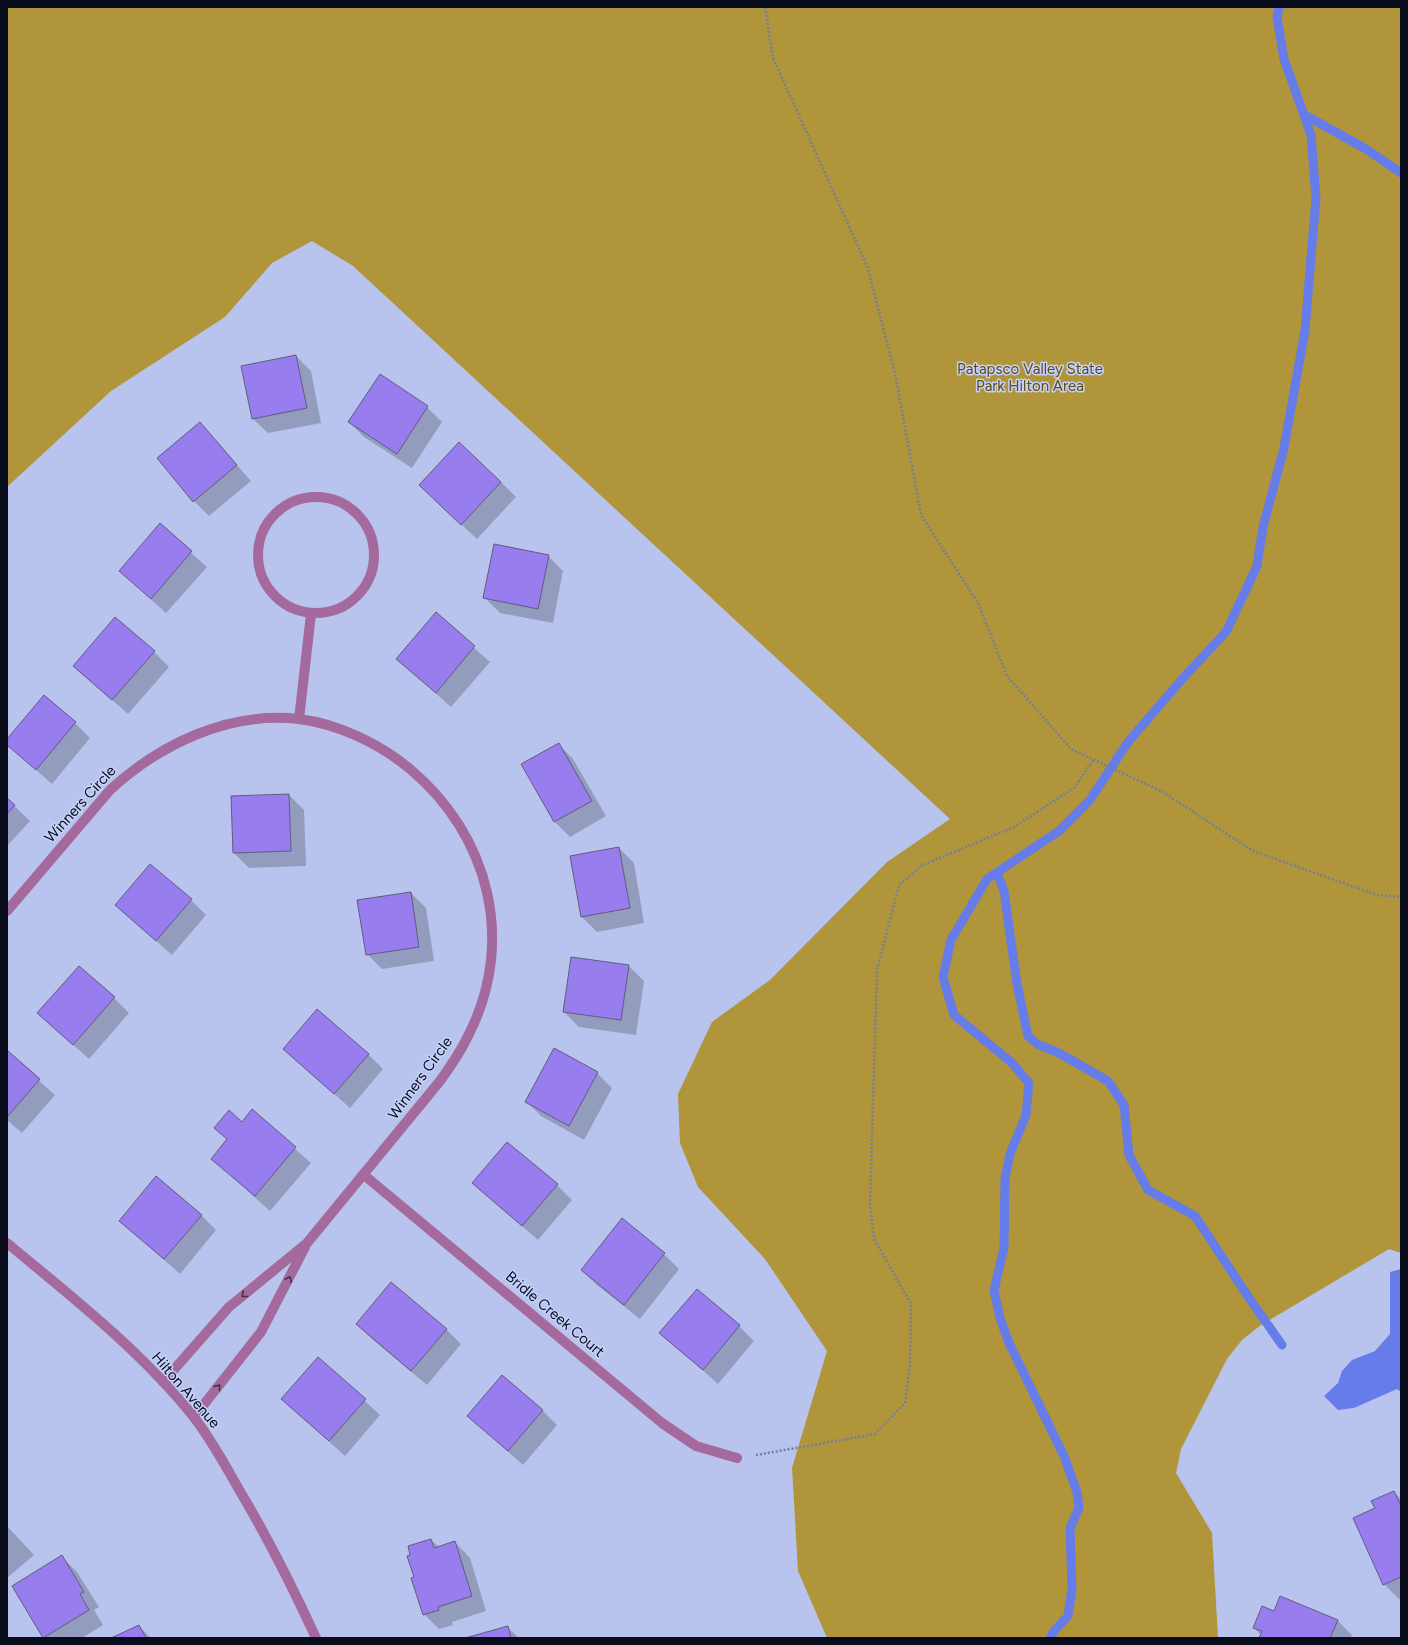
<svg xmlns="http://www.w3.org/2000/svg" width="1408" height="1645" font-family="Figtree,sans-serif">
	<rect width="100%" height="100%" fill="#b8c4ed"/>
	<path fill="#b0953b" d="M7,7H1401V1253L1389,1249L1261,1325L1242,1340L1227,1359L1181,1449L1176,1473L1212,1533L1218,1638H827L798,1571L792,1468L827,1351L765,1259L698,1187L680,1143L678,1094L712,1022L770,980L887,862L950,819L353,266L312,241L272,263L225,317L111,391L7,487Z"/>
	<path fill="#667ce9" d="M1401,1269V1392L1397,1389L1354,1408L1338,1410L1324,1396L1338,1383L1342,1371L1352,1360L1375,1351L1390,1334V1272Z"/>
	<path fill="#0003" d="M296,356L311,371L321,423L268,433L252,418Z
		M427,407L442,422L412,468L364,437L349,422Z
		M200,423L251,481L209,516L194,501Z
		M501,482L516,497L477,539L435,500Z
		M160,525L207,567L166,613L120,571Z
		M548,556L563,571L553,623L500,613L485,598Z
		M436,614L490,662L451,707L397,659Z
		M154,652L169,667L128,714L74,666Z
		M75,723L90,738L52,784L7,744V740Z
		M558,744L573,759L606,816L570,837L555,822L522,764Z
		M289,795L304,810L306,866L249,868L234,853Z
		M7,799L30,821L7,846Z
		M619,848L634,863L644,923L597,932L582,917Z
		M411,893L426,908L434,961L382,969L367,954Z
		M191,900L206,915L172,955L116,905Z
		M629,966L644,981L636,1035L579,1027L564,1012Z
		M114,998L129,1013L89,1059L38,1013Z
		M284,1049L368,1054L383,1069L350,1108Z
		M7,1052L55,1095L22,1133L7,1120Z
		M597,1073L612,1088L584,1140L541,1116L526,1101Z
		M252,1111L311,1163L270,1211L212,1159Z
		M473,1183L557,1185L572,1200L538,1240Z
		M201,1215L216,1230L180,1274L120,1221Z
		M622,1220L664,1254L679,1269L640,1319L597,1285L582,1270Z
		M357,1324L446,1329L461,1344L427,1385L372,1339Z
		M739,1326L754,1341L718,1384L661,1333Z
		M318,1358L380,1415L345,1456L282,1399Z
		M542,1410L557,1425L523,1465L468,1416Z
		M1394,1492L1401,1499V1598L1399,1599L1384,1584L1376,1509Z
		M7,1526L34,1555L7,1578Z
		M431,1540L439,1547L455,1542L470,1558L486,1611L452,1622L453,1625L439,1629L424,1614L415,1578Z
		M62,1557L77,1572L99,1607L94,1610L103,1625L82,1638L44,1637Z
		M1275,1612L1337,1620L1352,1635L1351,1638H1260L1261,1635L1254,1628Z
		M139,1626L151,1638H113Z
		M507,1627L519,1638H468Z"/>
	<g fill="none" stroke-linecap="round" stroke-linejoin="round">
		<path stroke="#667ce9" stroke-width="9" d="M1305,115L1366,149L1401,173
			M997,873L1004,891L1017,984L1028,1036L1037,1044L1059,1053L1108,1081L1124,1105L1129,1155L1148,1190L1195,1216L1249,1298L1282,1345
			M1050,1638L1054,1631L1068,1616L1072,1589L1070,1528L1079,1508L1077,1492L1064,1456L1009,1343L1000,1318L994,1290L1004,1248L1005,1178L1010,1154L1026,1115L1029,1083L1012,1063L954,1015L943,977L951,940L987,879L1059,831L1090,800L1128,742L1183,678L1226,632L1257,566L1263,527L1284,448L1305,330L1316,198L1311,135L1284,59L1277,17L1279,7"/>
	</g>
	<path fill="#987def" stroke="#615b80" d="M296,355L307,408L252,419L241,366Z
		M380,374L428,406L397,454L348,422Z
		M200,422L237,465L193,502L157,458Z
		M459,442L501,482L461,525L419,485Z
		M160,523L192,551L151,599L119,571Z
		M494,544L549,555L538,609L483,598Z
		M436,612L475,646L436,693L396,659Z
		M115,617L155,651L112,700L73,666Z
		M44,695L76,722L36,770L7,745V739Z
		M559,743L592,801L554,822L521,764Z
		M289,794L291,851L233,853L231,796Z
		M7,798L15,805L7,814Z
		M619,847L630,908L581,917L570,856Z
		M150,864L192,899L156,941L115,905Z
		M411,892L419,947L366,955L357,900Z
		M571,957L629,965L621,1020L563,1012Z
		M79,966L115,997L73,1045L37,1013Z
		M317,1009L369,1054L334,1094L283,1049Z
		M554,1048L598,1072L569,1126L525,1102Z
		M7,1050L40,1079L7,1117Z
		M252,1109L296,1147L255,1196L211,1159L227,1139L214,1128L229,1110L242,1122Z
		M507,1142L558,1184L522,1226L472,1183Z
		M156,1176L202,1215L164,1259L119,1221Z
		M622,1218L665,1253L624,1305L581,1270Z
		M391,1282L447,1329L411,1371L356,1324Z
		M697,1289L740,1325L703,1370L659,1333Z
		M318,1357L366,1399L329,1441L281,1399Z
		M502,1375L543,1410L508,1451L467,1416Z
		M1394,1491L1401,1506V1577L1383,1585L1353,1518L1375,1508L1371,1501Z
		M431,1539L434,1548L455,1541L472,1596L438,1607L439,1610L423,1615L411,1578L414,1577L407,1556L410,1555L408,1546Z
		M62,1555L84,1592L80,1594L89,1610L43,1638L12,1586Z
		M1280,1596L1338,1620L1330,1638H1259L1262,1631L1253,1628L1262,1606L1274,1611Z
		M139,1625L146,1638H111Z
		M508,1626L511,1638H465Z"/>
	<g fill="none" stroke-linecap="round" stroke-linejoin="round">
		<path stroke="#757e9c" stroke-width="2.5" stroke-dasharray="2 2" stroke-linecap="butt" d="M765,7L773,58L867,266L895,373L921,515L978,603L1007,676L1071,749L1163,792L1253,851L1377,895L1401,897
			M756,1455L875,1434L905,1403L910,1366L911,1304L874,1239L870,1203L877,970L899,885L923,865L1014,827L1074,788L1094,759"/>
		<path stroke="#a56a9d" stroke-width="10" d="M258 555a58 58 0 1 1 116 0a58 58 0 1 1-116 0Z
			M299,719L311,614
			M7,911L110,790C160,744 229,711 299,719C339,724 380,744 410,769C489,835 516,941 469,1034C461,1051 451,1066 440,1081L307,1243L229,1307L163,1382
			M364,1175L662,1423L696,1446L737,1458
			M7,1243C72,1297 140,1350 193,1416C212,1440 226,1467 241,1493C269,1540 293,1588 316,1638
			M194,1417L261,1332L305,1247"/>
	</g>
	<defs><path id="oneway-chevron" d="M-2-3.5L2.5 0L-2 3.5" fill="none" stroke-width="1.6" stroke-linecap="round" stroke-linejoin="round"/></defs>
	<g stroke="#47324e">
		<use href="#oneway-chevron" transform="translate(289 1279) rotate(-63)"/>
		<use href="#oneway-chevron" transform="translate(244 1295) rotate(141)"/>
		<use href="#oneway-chevron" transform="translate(218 1387) rotate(-51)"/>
	</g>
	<g text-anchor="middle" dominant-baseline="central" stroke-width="3" stroke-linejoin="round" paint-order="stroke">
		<g font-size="15" fill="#5d4c10" stroke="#c5d1fb">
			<text x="1030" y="369">Patapsco Valley State<tspan x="1030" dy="17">Park Hilton Area</tspan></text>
		</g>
		<g font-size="15" fill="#090c1a" stroke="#c5d1fb">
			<text transform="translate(80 804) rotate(-48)">Winners Circle</text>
			<text transform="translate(420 1078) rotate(-54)">Winners Circle</text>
			<text transform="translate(555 1314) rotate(40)">Bridle Creek Court</text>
			<text transform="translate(186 1390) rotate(49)">Hilton Avenue</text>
		</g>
	</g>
	<rect width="1408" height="1645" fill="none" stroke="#090c1a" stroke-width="16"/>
</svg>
